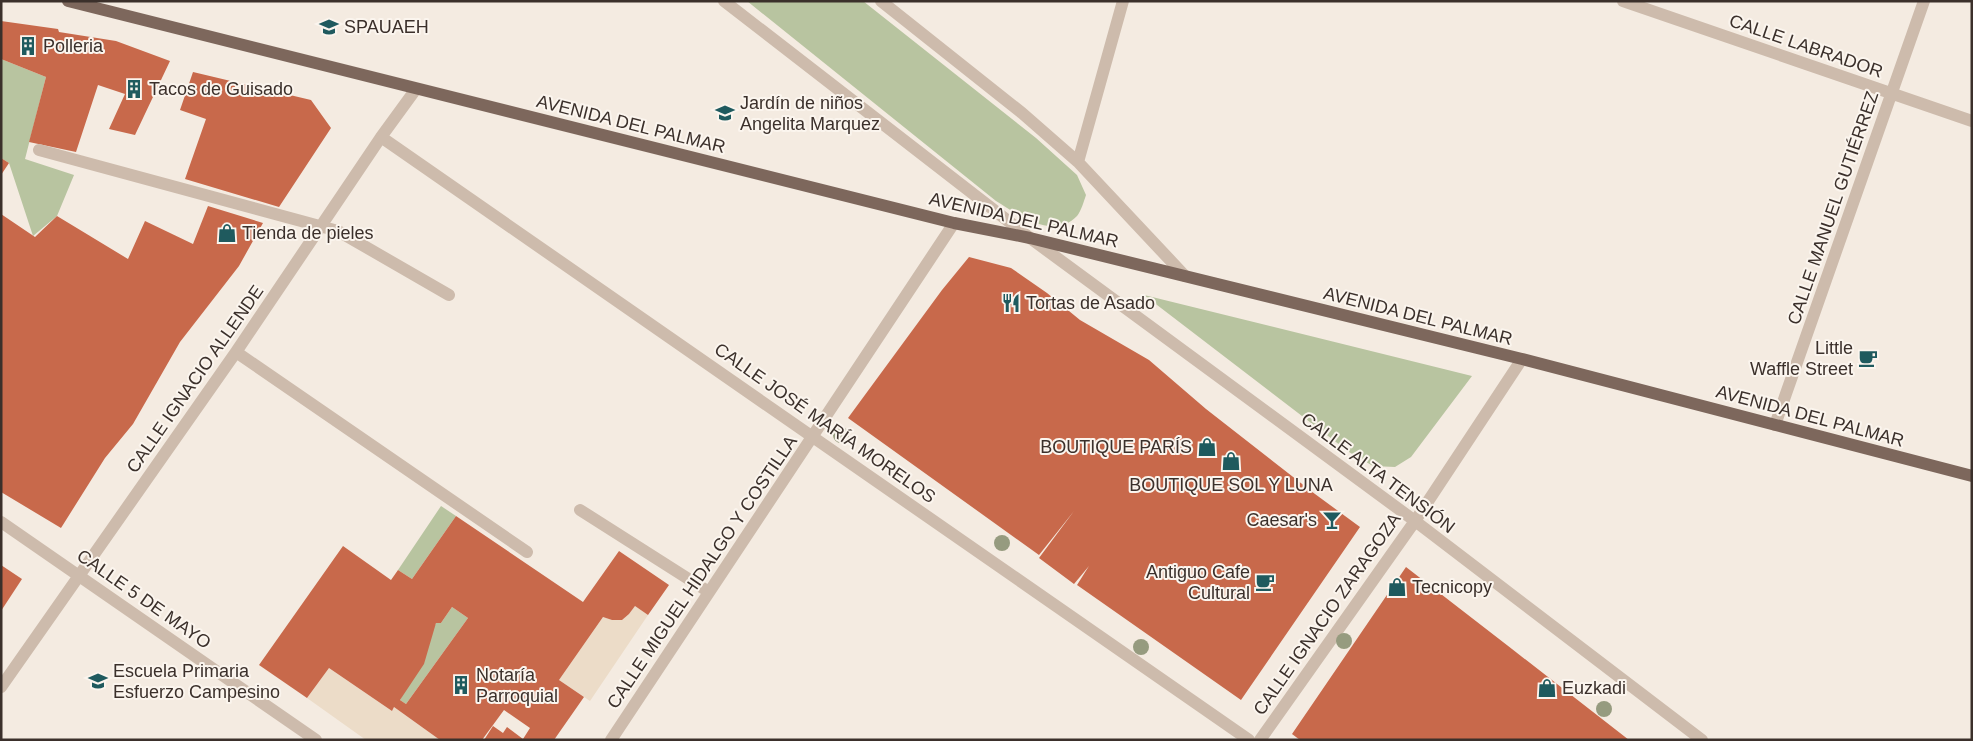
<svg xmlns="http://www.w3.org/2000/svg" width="1973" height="741" font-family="Helvetica,sans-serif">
	<rect width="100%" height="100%" fill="#f4ebe1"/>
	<path fill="#b8c4a0" d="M747,1H863L1036,138L1077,175L1086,195C1084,201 1081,211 1077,216C1053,241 1017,214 996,201Z
		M1,59L46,77L25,159L74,175L57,216L33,236L9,163L1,158Z
		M1144,295L1472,376L1411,457L1395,467L1373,466L1349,452Z
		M441,506L456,516L412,579L398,570Z
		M452,607L468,618L406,704L400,700L436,623H441Z"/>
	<path fill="#ecdcc8" d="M635,606L648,615L590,701L559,680L603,617L612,620H622L629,614Z
		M329,668L392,711L394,707L440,740H366L307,698Z"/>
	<path fill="#c8694b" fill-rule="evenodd" d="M1,21L58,29L59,32L116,41L170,61L135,135L109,129L125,94L98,85L76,152L29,142L46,77L1,59Z
		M193,72L311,100L331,128L279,207L185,179L206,119L180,110Z
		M1,158L9,163L1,175Z
		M208,206L263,223L239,266L180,342L133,424L105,458L61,528L1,492V214L35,237L57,216L128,259L145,221L193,244Z
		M969,257L1011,268L1047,293L1080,320L1149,360L1206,409L1315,494L1360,527L1241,700L1077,585L1089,566L1074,584L1039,558L1074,511L1039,555L848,418L942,290Z
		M456,516L583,602L619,551L669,585L648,615L635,606L629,614L622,620H612L603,617L559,680L584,697L554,740H484L493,726L503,733L507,727L523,739L530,728L504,710L482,740H440L394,707L392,711L329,668L307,698L259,665L343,546L391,580L398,570L412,579ZM452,607L468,618L406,704L400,700L424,664L436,623H441Z
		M1,565L22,579L1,611Z
		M1406,567L1512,649L1629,740H1300L1292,734Z"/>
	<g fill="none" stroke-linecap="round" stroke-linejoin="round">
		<path stroke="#cdbbac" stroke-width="12" d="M724,1L1030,238L1415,521L1702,740
			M881,1L1022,113L1078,162L1185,276
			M1623,1L1972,121
			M381,137L1249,740
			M39,150L338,231L449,295
			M1078,162L1123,1
			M236,352L527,552
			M1775,425L1924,1
			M580,510L709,592
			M1,522L316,740
			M1,687L236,352L381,137L416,89
			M611,740L954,223
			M1260,740L1415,521L1522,359"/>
		<path stroke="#7d675c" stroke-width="12" d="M68,1L954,223L1030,238L1522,359L1972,476"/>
	</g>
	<g fill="#969b7f">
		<circle cx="841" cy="435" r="8"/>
		<circle cx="1002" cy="543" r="8"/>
		<circle cx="1344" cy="641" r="8"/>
		<circle cx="1141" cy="647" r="8"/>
		<circle cx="1604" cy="709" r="8"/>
	</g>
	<defs>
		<g id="university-bare" transform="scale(1.5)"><path d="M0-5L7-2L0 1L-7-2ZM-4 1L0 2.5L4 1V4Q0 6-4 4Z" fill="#1f5a5e" stroke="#fbf5ee" stroke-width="2.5" paint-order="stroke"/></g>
		<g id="building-bare" transform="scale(1.5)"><path d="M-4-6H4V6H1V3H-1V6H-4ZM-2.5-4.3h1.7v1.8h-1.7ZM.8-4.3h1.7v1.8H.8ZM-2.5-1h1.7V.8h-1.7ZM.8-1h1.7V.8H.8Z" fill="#1f5a5e" stroke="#fbf5ee" stroke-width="2.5" paint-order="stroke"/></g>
		<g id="school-bare" transform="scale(1.5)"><path d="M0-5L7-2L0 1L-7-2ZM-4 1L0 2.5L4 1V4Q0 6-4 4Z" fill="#1f5a5e" stroke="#fbf5ee" stroke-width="2.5" paint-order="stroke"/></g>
		<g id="shop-bare" transform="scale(1.5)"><path d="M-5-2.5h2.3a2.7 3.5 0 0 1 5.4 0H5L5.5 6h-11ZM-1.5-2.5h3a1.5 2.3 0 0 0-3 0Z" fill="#1f5a5e" stroke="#fbf5ee" stroke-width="2.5" paint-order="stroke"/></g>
		<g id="restaurant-bare" transform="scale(1.5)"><path d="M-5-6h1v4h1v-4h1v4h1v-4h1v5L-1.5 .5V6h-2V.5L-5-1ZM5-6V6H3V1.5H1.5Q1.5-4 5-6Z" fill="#1f5a5e" stroke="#fbf5ee" stroke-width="2.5" paint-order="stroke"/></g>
		<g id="cafe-bare" transform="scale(1.5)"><path d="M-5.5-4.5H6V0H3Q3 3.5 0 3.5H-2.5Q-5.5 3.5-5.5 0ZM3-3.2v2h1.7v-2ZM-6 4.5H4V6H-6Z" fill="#1f5a5e" stroke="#fbf5ee" stroke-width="2.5" paint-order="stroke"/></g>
		<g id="bar-bare" transform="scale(1.5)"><path d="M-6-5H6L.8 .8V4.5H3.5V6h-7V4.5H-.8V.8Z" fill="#1f5a5e" stroke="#fbf5ee" stroke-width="2.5" paint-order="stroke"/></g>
	</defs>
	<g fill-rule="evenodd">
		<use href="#university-bare" x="329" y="27"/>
		<use href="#building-bare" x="28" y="46"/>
		<use href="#building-bare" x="134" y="89"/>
		<use href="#school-bare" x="725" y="113"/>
		<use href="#shop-bare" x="227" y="233"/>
		<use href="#restaurant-bare" x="1011" y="303"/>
		<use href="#cafe-bare" x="1868" y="358"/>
		<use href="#shop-bare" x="1207" y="447"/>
		<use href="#shop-bare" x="1231" y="461"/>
		<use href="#bar-bare" x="1332" y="520"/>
		<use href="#cafe-bare" x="1265" y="582"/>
		<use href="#shop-bare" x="1397" y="587"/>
		<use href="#school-bare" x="98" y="681"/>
		<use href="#building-bare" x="461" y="685"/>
		<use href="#shop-bare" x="1547" y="688"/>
	</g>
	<g text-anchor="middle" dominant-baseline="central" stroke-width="4" stroke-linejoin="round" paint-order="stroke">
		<g font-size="18" fill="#3b302b" stroke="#fbf5ee" text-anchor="start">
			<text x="344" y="27">SPAUAEH</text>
			<text x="43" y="46">Polleria</text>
			<text x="149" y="89">Tacos de Guisado</text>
			<text x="740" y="103">Jardín de niños<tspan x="740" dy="21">Angelita Marquez</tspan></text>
			<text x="242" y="233">Tienda de pieles</text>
			<text x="1026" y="303">Tortas de Asado</text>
			<text x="1853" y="348" text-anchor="end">Little<tspan x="1853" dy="21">Waffle Street</tspan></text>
			<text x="1192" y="447" text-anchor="end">BOUTIQUE PARÍS</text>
			<text x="1231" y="485" text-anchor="middle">BOUTIQUE SOL Y LUNA</text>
			<text x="1317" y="520" text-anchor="end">Caesar's</text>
			<text x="1250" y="572" text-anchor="end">Antiguo Cafe<tspan x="1250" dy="21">Cultural</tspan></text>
			<text x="1412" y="587">Tecnicopy</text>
			<text x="113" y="671">Escuela Primaria<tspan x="113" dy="21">Esfuerzo Campesino</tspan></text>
			<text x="476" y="675">Notaría<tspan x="476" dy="21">Parroquial</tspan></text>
			<text x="1562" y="688">Euzkadi</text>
		</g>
		<g font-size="18" fill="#3b302b" stroke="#fbf5ee">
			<text transform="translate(1806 46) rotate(19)">CALLE LABRADOR</text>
			<text transform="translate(631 124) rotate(14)">AVENIDA DEL PALMAR</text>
			<text transform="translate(1833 208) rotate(-71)">CALLE MANUEL GUTIÉRREZ</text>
			<text transform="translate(1024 220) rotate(13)">AVENIDA DEL PALMAR</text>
			<text transform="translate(1418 316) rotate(14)">AVENIDA DEL PALMAR</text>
			<text transform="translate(195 379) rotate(-55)">CALLE IGNACIO ALLENDE</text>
			<text transform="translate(1810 416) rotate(15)">AVENIDA DEL PALMAR</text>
			<text transform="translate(825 423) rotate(35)">CALLE JOSÉ MARÍA MORELOS</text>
			<text transform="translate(1378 473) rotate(37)">CALLE ALTA TENSIÓN</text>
			<text transform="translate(702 572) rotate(-56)">CALLE MIGUEL HIDALGO Y COSTILLA</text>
			<text transform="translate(144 599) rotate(35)">CALLE 5 DE MAYO</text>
			<text transform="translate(1327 614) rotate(-55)">CALLE IGNACIO ZARAGOZA</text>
		</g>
	</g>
	<rect width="1973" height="741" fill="none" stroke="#3b302b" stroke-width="5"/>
</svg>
